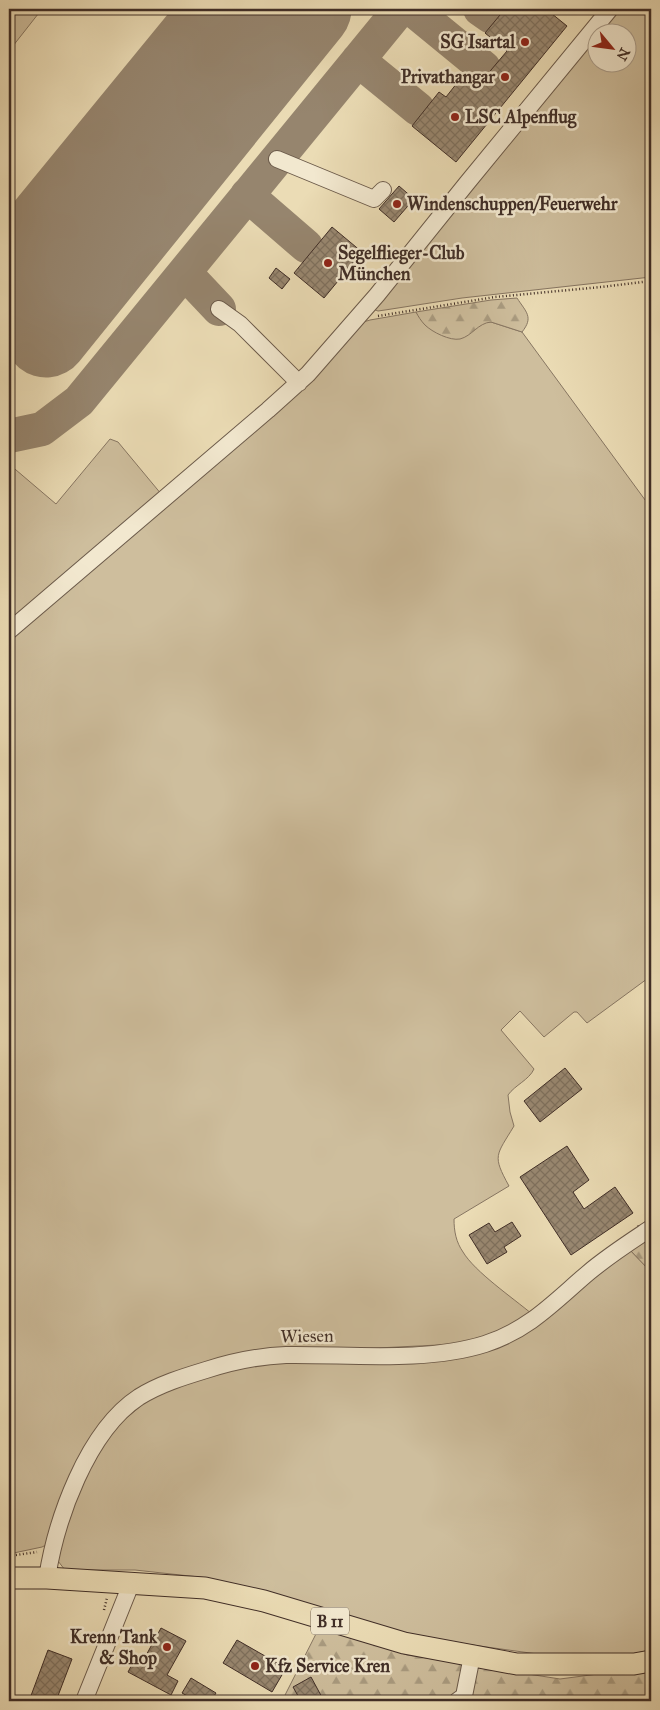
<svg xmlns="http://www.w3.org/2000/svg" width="660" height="1710" font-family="'IM FELL Great Primer',serif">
	<defs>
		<pattern id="forest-firs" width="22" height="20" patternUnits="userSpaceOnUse" patternTransform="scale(1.25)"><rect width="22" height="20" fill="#cebe9d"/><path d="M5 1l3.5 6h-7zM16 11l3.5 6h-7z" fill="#a99b80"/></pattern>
		<pattern id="building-cross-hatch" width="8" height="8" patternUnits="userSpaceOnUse" patternTransform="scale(1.25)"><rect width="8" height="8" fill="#998871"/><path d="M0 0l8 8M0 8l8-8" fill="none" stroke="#7e705d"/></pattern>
	</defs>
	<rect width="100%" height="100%" fill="#ebdcb5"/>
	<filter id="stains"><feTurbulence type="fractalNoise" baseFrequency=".004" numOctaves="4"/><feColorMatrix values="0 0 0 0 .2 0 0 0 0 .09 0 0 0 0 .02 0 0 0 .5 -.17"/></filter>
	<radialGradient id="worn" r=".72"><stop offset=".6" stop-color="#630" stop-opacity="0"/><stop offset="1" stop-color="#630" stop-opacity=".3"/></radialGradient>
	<path fill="#cebe9d" stroke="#877662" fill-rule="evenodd" d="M9,9H42L9,51Z
		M615,9H651V277L462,298L385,310L378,311L373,309ZM598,32H628V62H598Z
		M416,312L426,326H479L485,322H491L522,332L651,508V976L587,1023L577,1012H574L544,1037L520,1011L501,1030L534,1069C529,1080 515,1085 508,1095L510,1112L514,1126C496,1156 492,1155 509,1186L454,1219C454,1231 456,1242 463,1252C475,1272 513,1298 532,1314L503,1331L458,1344L276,1353L121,1406L48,1544L42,1547L9,1554V635L360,323L370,320Z
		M110,439L118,442L162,495L9,624V464L56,504Z
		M630,1250L651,1272V1650L631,1654L559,1657L407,1636L208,1578L135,1570H65L58,1561L60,1539L82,1481L108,1433L158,1392L250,1364L441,1356L548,1314Z"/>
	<path fill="url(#forest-firs)" stroke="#877662" d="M517,298C526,312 534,317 522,332L491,322C478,323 472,336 460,339C450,341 432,332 425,325C421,321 418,316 416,312L491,300Z
		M638,1225L651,1240V1272L630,1250Z
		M320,1626L407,1655L560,1679L651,1667V1701H282Z"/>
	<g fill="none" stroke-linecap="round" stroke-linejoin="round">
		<path stroke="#96856e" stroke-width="34" d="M412,9L484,68
			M480,9L490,16
			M358,60L418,109
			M247,195L306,246
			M185,273L219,309
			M9,436L42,429L79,401L400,9"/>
		<path stroke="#96856e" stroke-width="85" d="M9,275L227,9
			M46,335L309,9"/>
	</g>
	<path fill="url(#building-cross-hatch)" stroke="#402e27" d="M505,9H546L567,26L456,162L412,126L439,92L446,97L461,78L475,89L507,51L485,33Z
		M399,186L414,199L394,222L379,209Z
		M332,227L362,252L324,298L294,273Z
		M276,268L290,279L282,289L269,278Z
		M565,1068L582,1089L540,1122L524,1101Z
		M567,1146L589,1180L573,1192L584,1209L615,1187L633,1213L571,1255L520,1177Z
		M512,1222L521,1236L504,1247L507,1252L487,1264L469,1235L489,1223L495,1232Z
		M161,1628L186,1641L167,1675L178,1681L171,1695L128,1672L137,1655L144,1659Z
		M237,1640L286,1668L272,1692L223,1663Z
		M48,1650L72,1659L56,1701H29Z
		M311,1677L324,1701H301L293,1687Z
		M191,1678L216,1693L211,1701H196L182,1693Z"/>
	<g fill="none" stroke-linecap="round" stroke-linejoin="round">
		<g stroke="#6b5a4a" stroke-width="18">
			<path id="minor" d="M277,159L374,199L383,190
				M219,309L240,324L299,383
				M9,631L268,410L308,374L377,295L467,183L610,9
				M47,1578C56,1520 87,1431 139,1397C160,1384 183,1377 206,1370C231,1362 259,1356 286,1355C348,1354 425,1363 485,1344C529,1330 555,1301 588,1273C608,1256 630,1242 651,1228
				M84,1701L131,1584
				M457,1701L464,1696L472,1656"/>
		</g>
		<g stroke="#402e27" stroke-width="23">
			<path id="major" d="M9,1578H47L205,1588L264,1601L404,1643L517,1664H634L651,1661"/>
		</g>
		<path stroke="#402e27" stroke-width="2.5" stroke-dasharray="1 2.5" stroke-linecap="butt" d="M378,316L495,297L601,287L651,281
			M9,1556L37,1552
			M104,1610L107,1598"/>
		<use href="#minor" stroke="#f2e8cf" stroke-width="16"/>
		<use href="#major" stroke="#ebdcb5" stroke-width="21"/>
	</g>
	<g fill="#8f2418" stroke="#f2e8cf" stroke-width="2">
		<circle cx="525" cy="42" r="5"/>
		<circle cx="505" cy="77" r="5"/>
		<circle cx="455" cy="117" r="5"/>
		<circle cx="397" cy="204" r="5"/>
		<circle cx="328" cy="263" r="5"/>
		<circle cx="167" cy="1647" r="5"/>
		<circle cx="255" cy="1666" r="5"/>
	</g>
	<g text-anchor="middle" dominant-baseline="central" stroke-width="5" stroke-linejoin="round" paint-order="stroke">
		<rect fill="#f2e8cf" stroke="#756659" stroke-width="1" x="311" y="1607.5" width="38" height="27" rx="4"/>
		<g font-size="16" font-weight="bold" fill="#402e27">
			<text x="330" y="1621">B 11</text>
		</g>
		<g font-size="18" font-weight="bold" fill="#402e27" stroke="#f2e8cf" text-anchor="start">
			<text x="515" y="42" text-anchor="end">SG Isartal</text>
			<text x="495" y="77" text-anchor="end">Privathangar</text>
			<text x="465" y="117">LSC Alpenflug</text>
			<text x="407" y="204">Windenschuppen/Feuerwehr</text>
			<text x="338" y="253">Segelflieger-Club<tspan x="338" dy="21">München</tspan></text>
			<text x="157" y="1637" text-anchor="end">Krenn Tank<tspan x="157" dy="21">&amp; Shop</tspan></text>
			<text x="265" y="1666">Kfz Service Kren</text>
		</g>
		<g font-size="18" fill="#402e27" stroke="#f2e8cf">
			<text transform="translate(307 1336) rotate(-1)">Wiesen</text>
		</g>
	</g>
	<rect width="660" height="1710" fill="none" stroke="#ebdcb5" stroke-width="30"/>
	<rect x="10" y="10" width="640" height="1690" fill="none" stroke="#402e27" stroke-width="2.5"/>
	<rect x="15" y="15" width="630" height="1680" fill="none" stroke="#402e27"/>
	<g transform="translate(612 48) rotate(119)"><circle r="24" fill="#f2e8cf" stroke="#ab9e8c"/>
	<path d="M0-4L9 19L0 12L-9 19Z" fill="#8f2418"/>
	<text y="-8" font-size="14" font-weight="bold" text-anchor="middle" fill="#402e27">N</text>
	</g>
	<rect width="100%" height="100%" filter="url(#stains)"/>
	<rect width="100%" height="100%" fill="url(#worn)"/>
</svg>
